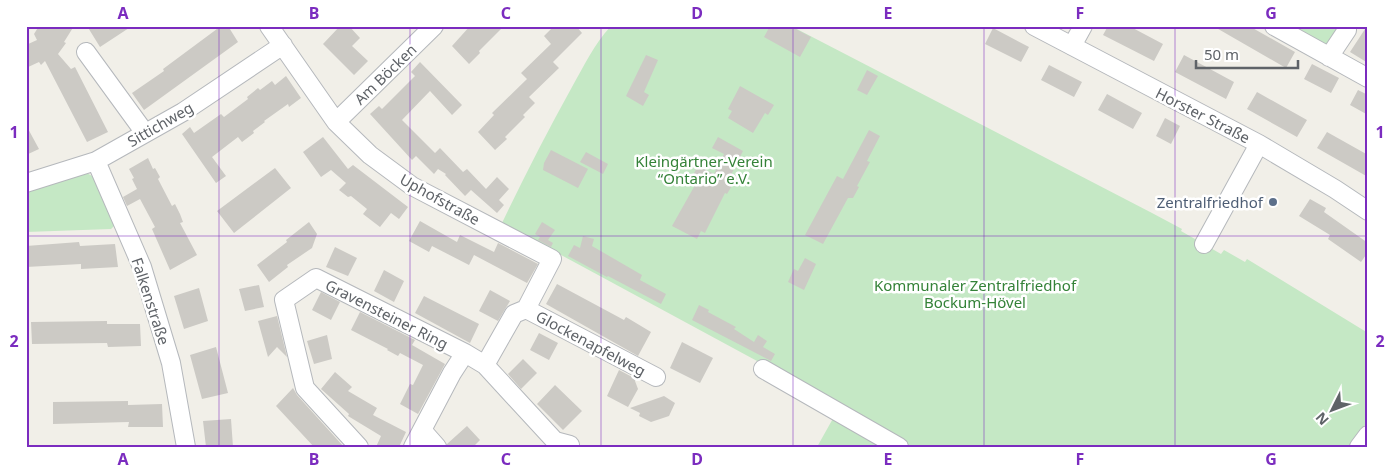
<svg xmlns="http://www.w3.org/2000/svg" width="1394" height="473" font-family="'Noto Sans',sans-serif">
	<rect width="100%" height="100%" fill="#f1efe8"/>
	<path fill="#c5e8c5" d="M611,26H791L1152,213L1182,229L1181,231L1221,254L1224,250L1245,262L1247,259L1368,333V421L1348,447H817L840,406L502,223C524,177 547,132 572,87C584,66 594,44 611,26Z
		M1285,26H1335L1337,29L1326,47Z
		M83,171L94,177L117,223L111,229L26,232V188Z"/>
	<path fill="#cccac5" d="M39,26H74L64,42L66,43L58,54L71,69L75,67L108,132L87,142L45,61L41,65L39,62L26,68V45L37,40L34,34Z
		M87,26H132L100,47Z
		M221,26H228L238,42L144,110L132,93L164,71L163,69Z
		M340,26H349L360,38L352,46L368,61L354,75L323,44Z
		M470,26H504L479,51L480,53L469,64L452,46Z
		M554,26H576L582,33L553,62L559,68L529,97L535,103L523,115L525,117L505,137L507,139L495,150L478,132L494,115L492,113L527,79L521,73L551,44L544,36Z
		M770,26H790L811,37L800,57L764,37Z
		M1108,26H1129L1163,44L1154,61L1103,35Z
		M1213,26H1249L1295,52L1286,68Z
		M1367,26H1368V63L1350,52Z
		M993,28L1029,47L1021,62L985,44Z
		M646,55L658,60L644,92L649,95L643,106L626,96Z
		M1184,55L1234,82L1226,99L1175,72Z
		M420,62L462,105L452,115L430,91L402,120L435,153L440,148L463,172L467,169L486,189L497,177L509,189L499,200L504,205L497,213L471,190L465,196L445,175L446,174L438,169L434,174L416,156L412,160L370,114L379,106L382,109L415,76L411,72Z
		M1312,64L1339,78L1331,93L1304,79Z
		M1049,65L1082,82L1074,97L1041,80Z
		M867,70L878,76L867,95L857,90Z
		M286,76L301,98L289,107L288,104L264,121L265,122L253,131L254,133L242,142L238,137L212,157L226,176L216,183L182,134L190,127L194,133L221,114L224,117L248,99L247,97L258,88L260,90L272,81L275,85Z
		M740,86L774,105L768,115L765,113L753,133L728,118L732,111L728,109Z
		M1358,90L1368,95V115L1350,105Z
		M1257,92L1307,120L1297,137L1247,109Z
		M1107,94L1142,113L1133,129L1098,110Z
		M1165,118L1180,126L1171,144L1156,136Z
		M26,125L39,149L26,155Z
		M869,130L880,136L867,161L870,162L857,186L859,187L853,198H848L823,244L805,235L837,176L843,179Z
		M1327,132L1368,155V177L1317,148Z
		M323,137L348,169L353,165L408,207L399,219L391,213L380,227L363,214L367,209L351,196L348,197L339,190L346,183L331,170L321,177L303,152Z
		M718,137L743,151L728,181L733,184L727,194L725,193L705,233L701,231L697,239L672,226L699,178L693,175L698,166L714,174L724,154L712,148Z
		M551,150L588,169L578,188L543,170L544,163Z
		M586,152L608,164L603,174L580,162Z
		M148,158L153,169L155,168L160,177L158,179L172,206L175,204L180,214L183,222L180,223L197,255L170,270L152,229L155,227L140,199L127,206L123,197L137,189L132,179L134,178L129,169Z
		M275,168L291,188L234,233L217,211Z
		M1310,199L1326,208L1324,212L1368,243V252L1361,262L1328,239L1330,235L1299,216Z
		M420,221L457,242L460,235L494,252L498,243L538,264L527,283L474,255L469,265L432,246L429,252L409,241Z
		M309,222L317,234L312,248L287,265L288,267L269,282L257,265L287,242L286,240Z
		M542,222L555,230L548,240L553,243L551,247L538,240L540,237L535,234Z
		M583,236L594,239L592,246L642,275L640,280L666,294L661,304L608,276L607,277L568,256L574,245L580,248Z
		M79,242L80,246L115,244L118,267L81,269V264L26,267V246Z
		M335,247L357,258L348,276L326,267Z
		M805,258L816,264L804,290L788,282L794,269L798,271Z
		M384,270L404,281L394,302L374,291Z
		M557,284L624,320L626,317L651,332L638,356L546,304Z
		M259,285L264,307L245,311L239,289Z
		M199,288L208,321L184,329L174,296Z
		M490,290L510,301L498,321L479,311Z
		M321,292L340,302L331,320L312,310Z
		M424,296L479,324L470,343L415,313Z
		M699,305L709,310L708,312L736,327L734,329L754,342L758,335L767,341L763,347L775,354L771,361L692,320Z
		M360,312L415,340L412,345L445,364L418,414L400,404L410,384L413,385L423,365L400,353L398,356L387,350L388,349L351,330Z
		M277,316L287,357L277,347L268,357L258,321Z
		M107,321V324H140L141,346L108,347L107,343L32,344L31,322Z
		M539,333L558,343L549,360L530,350Z
		M327,335L332,359L314,364L307,341Z
		M682,342L713,358L700,383L670,368Z
		M216,347L228,393L202,399L190,355Z
		M523,359L537,373L521,389L508,374Z
		M619,370L636,379L635,381L638,389L628,407L607,396Z
		M335,372L352,387L348,391L377,408L373,415L406,432L399,447H376L381,436L348,416L349,414L321,389Z
		M555,385L582,411L563,430L537,404Z
		M293,388L297,395L344,447H314L276,406Z
		M664,396L675,403L669,416L651,422L639,416L640,413L630,408Z
		M128,401V405L162,404L163,427H128L129,422L53,424V402Z
		M231,419L233,447H206L203,421Z
		M467,426L480,440L473,447H447V444Z"/>
	<g fill="none" stroke-linecap="round" stroke-linejoin="round">
		<g stroke="#b5b8bc" stroke-width="20">
			<path id="minor" d="M269,26L336,122L370,155L412,186L552,259L526,309L514,314L485,365
				M1034,26L1259,144L1335,189L1368,211
				M1274,26L1368,78
				M1072,46L1083,26
				M86,52L145,133
				M1329,57L1347,30L1346,26
				M336,122L434,26
				M96,161L142,267L171,363L186,447
				M26,183L96,161L183,112L283,45
				M1204,244L1259,144
				M526,309L656,377
				M763,369L899,447
				M422,430L437,447
				M359,447L305,388L284,300L316,278L465,353L485,365L555,441L570,445
				M413,447L452,373L465,353
				M1359,447L1368,435"/>
		</g>
		<use href="#minor" stroke="#fff" stroke-width="18"/>
	</g>
	<path fill="none" stroke="#7b2cbf" stroke-width="1" stroke-opacity="0.55" d="M219,26V447M410,26V447M601,26V447M793,26V447M984,26V447M1175,26V447M26,236H1368"/>
	<circle fill="#5c6f8a" stroke="#fff" stroke-width="2" cx="1273" cy="202" r="5"/>
	<g text-anchor="middle" dominant-baseline="central" stroke-width="5" stroke-linejoin="round" paint-order="stroke">
		<g font-size="15" fill="#5f6368" stroke="#fff">
			<text transform="translate(385 74) rotate(-44)">Am Böcken</text>
			<text transform="translate(1203 115) rotate(27)">Horster Straße</text>
			<text transform="translate(160 124) rotate(-30)">Sittichweg</text>
			<text transform="translate(440 199) rotate(29)">Uphofstraße</text>
			<text transform="translate(151 301) rotate(72)">Falkenstraße</text>
			<text transform="translate(387 314) rotate(27)">Gravensteiner Ring</text>
			<text transform="translate(591 343) rotate(28)">Glockenapfelweg</text>
		</g>
		<g font-size="15" fill="#348238" stroke="#fff">
			<text x="704" y="161">Kleingärtner-Verein<tspan x="704" dy="17">“Ontario” e.V.</tspan></text>
			<text x="975" y="285">Kommunaler Zentralfriedhof<tspan x="975" dy="17">Bockum-Hövel</tspan></text>
		</g>
		<g font-size="15" fill="#4e5e75" stroke="#fff" text-anchor="end">
			<text x="1263" y="202">Zentralfriedhof</text>
		</g>
	</g>
	<rect width="1394" height="473" fill="none" stroke="#ffffff" stroke-width="55"/>
	<g transform="translate(1332 410) rotate(228)" stroke="#ffffff" stroke-width="4" paint-order="stroke">
	<path d="M0-4L9 19L0 12L-9 19Z" fill="#5f6368"/>
	<text y="-8" font-size="14" font-weight="bold" text-anchor="middle" fill="#5f6368">N</text>
	</g>
	<path d="M1196 60v8h102v-8" fill="none" stroke="#5f6368" stroke-width="2.5"/>
	<text x="1204" y="60" font-size="15" fill="#5f6368" stroke="#ffffff" stroke-width="4" paint-order="stroke">50 m</text>
	<rect x="28" y="28" width="1338" height="418" fill="none" stroke="#7b2cbf" stroke-width="2"/>
	<g font-size="16" text-anchor="middle" font-weight="bold" fill="#7b2cbf">
		<text x="123" y="19">A</text>
		<text x="314" y="19">B</text>
		<text x="506" y="19">C</text>
		<text x="697" y="19">D</text>
		<text x="888" y="19">E</text>
		<text x="1080" y="19">F</text>
		<text x="1271" y="19">G</text>
		<text x="14" y="138">1</text>
		<text x="1380" y="138">1</text>
		<text x="14" y="347">2</text>
		<text x="1380" y="347">2</text>
		<text x="123" y="465">A</text>
		<text x="314" y="465">B</text>
		<text x="506" y="465">C</text>
		<text x="697" y="465">D</text>
		<text x="888" y="465">E</text>
		<text x="1080" y="465">F</text>
		<text x="1271" y="465">G</text>
	</g>
</svg>
